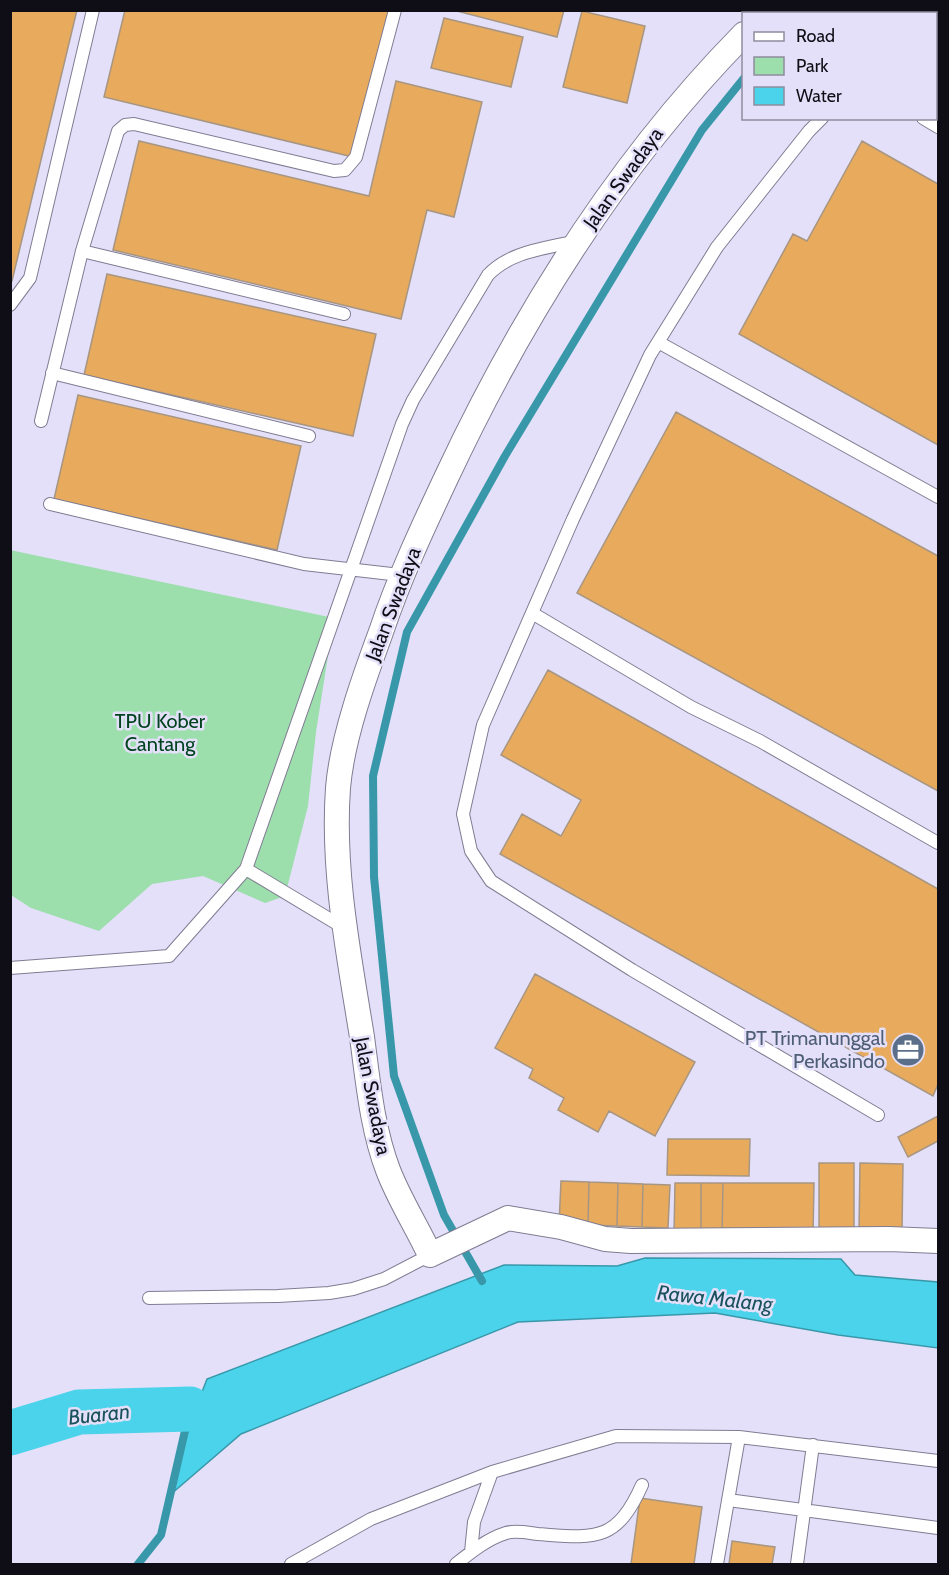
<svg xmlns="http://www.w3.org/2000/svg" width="949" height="1575" font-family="Cabin,sans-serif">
	<rect width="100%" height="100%" fill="#e4e0f9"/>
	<path fill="#9ddead" d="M10,550L334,618L316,732L308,806L285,896L265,903L203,876L152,884L99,931L31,908L11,895Z"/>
	<path fill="#4ad3ea" stroke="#3898aa" stroke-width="1.5" d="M645,1258L841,1259L855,1275L938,1282V1348L838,1335L715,1313L518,1322L241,1434L170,1495L184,1438L207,1379L504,1265L617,1266Z"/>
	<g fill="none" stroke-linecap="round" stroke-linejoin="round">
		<path stroke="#3898aa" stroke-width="8" d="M795,14L797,10
			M482,1281L444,1215L394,1076L374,877L373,776L407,632L505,456L702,130L744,78
			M138,1564L161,1535L190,1409L204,1404"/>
		<path stroke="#4ad3ea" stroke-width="45" d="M10,1433L79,1412L190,1409"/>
	</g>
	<path fill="#e8aa5c" stroke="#a79683" stroke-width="1.5" d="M10,10H77L12,281H10Z
		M125,10H389L353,157L104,97Z
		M453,10H564L557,37Z
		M582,11L645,26L627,103L563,87Z
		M444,18L523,37L511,87L431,68Z
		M396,81L482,102L454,217L427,210L401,319L113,250L139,141L369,196Z
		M862,141L938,184V445L739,334L793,234L807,241Z
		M107,274L376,334L353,436L84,375Z
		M78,395L301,446L277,550L54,499Z
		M676,412L938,556V791L577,593Z
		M548,670L938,889V1084L933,1096L500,854L522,814L561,836L581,800L501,755Z
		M535,974L695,1062L655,1136L609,1111L598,1132L558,1110L564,1098L529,1078L533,1069L495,1048Z
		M938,1116V1141L908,1157L898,1137Z
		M668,1139H750L749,1176L667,1175Z
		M819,1163H854V1232H819Z
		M860,1163L903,1164L902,1231H859Z
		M561,1181L589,1182L588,1225H559Z
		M589,1182L618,1183L617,1226L588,1225Z
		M618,1183L643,1184L642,1227L617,1226Z
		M675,1183H701V1235H674Z
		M701,1183H723L722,1235H701Z
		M723,1183H814L813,1235H722Z
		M643,1184L670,1185L668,1228L642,1227Z
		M640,1498L702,1507L694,1564H631Z
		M732,1541L775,1547L772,1564H729Z"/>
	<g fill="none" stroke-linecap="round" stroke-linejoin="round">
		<g stroke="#807c92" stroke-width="14">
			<path id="lane" d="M936,78L938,72
				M822,118L809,131L717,247L650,355L573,519L483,725L463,814L471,851L491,881L632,970L878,1115
				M923,118L938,127
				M82,251L344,314
				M10,305L30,278L93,10
				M658,342L938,497
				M52,373L309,436
				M41,421L82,251L118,131L125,125L134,124L334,171L345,170L356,157L395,10
				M50,504L304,564L400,575
				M532,613L691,707L760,741L938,843
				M246,869L346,929
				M10,968L169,956L246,869L402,424L413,400L488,275C511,251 544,249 576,241
				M149,1298L278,1296L329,1293L353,1289L384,1279L430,1255
				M728,1500L938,1528
				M471,1552L474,1522L492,1472
				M291,1564L371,1519L492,1472L616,1436L739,1437L938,1461
				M456,1564C471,1552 487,1539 506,1533C515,1530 529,1533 538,1534C595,1538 616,1543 642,1485
				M717,1564L739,1437
				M797,1564L813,1445"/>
		</g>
		<g stroke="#807c92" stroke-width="26">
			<path id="street" d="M764,14L767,10
				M744,34C618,162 523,314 447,476C423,527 399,578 381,632C364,678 342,739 338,788C332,871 349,956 362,1037C368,1081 372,1128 388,1170C399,1199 417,1227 430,1255L508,1218L561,1227L605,1239L631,1241L889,1239L938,1241"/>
		</g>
		<use href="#lane" stroke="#fff" stroke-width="12"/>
		<use href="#street" stroke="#fff" stroke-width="24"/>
	</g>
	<defs>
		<g id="office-disc" transform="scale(1.725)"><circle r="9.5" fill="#5c6f8a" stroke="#e4e0f9"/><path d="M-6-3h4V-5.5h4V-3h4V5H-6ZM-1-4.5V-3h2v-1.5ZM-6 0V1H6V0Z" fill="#fff"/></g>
	</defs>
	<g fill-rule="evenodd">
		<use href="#office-disc" x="908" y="1050"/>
	</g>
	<g text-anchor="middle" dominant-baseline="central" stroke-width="5" stroke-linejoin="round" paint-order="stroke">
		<g font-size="20" fill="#0f0e16" stroke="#e4e0f9">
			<text transform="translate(623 178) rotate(-54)">Jalan Swadaya</text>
			<text transform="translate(393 604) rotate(-69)">Jalan Swadaya</text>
			<text transform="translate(373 1096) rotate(79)">Jalan Swadaya</text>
		</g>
		<g font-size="20" fill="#00431e" stroke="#e4e0f9">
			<text x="160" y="721">TPU Kober<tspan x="160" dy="23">Cantang</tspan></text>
		</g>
		<g font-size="20" fill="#4e5e75" stroke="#e4e0f9" text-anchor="end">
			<text x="885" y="1038">PT Trimanunggal<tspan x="885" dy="23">Perkasindo</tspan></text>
		</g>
		<g font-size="21" font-style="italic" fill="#19525c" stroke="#e4e0f9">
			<text transform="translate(715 1298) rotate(6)">Rawa Malang</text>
			<text transform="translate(99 1414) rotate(-6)">Buaran</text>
		</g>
	</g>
	<rect width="949" height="1575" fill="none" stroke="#0f0e16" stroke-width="24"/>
	<rect x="742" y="12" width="195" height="108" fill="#e4e0f9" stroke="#8f8c9e" stroke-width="1.5"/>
	<rect x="754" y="32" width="30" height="9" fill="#ffffff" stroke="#8f8c9e" stroke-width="1.5"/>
	<text x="796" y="42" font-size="18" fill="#0f0e16">Road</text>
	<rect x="754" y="57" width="30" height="18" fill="#9ddead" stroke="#8f8c9e" stroke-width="1.5"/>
	<text x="796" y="72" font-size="18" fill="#0f0e16">Park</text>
	<rect x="754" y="87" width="30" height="18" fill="#4ad3ea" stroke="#8f8c9e" stroke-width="1.5"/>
	<text x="796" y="102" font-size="18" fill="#0f0e16">Water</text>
</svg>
